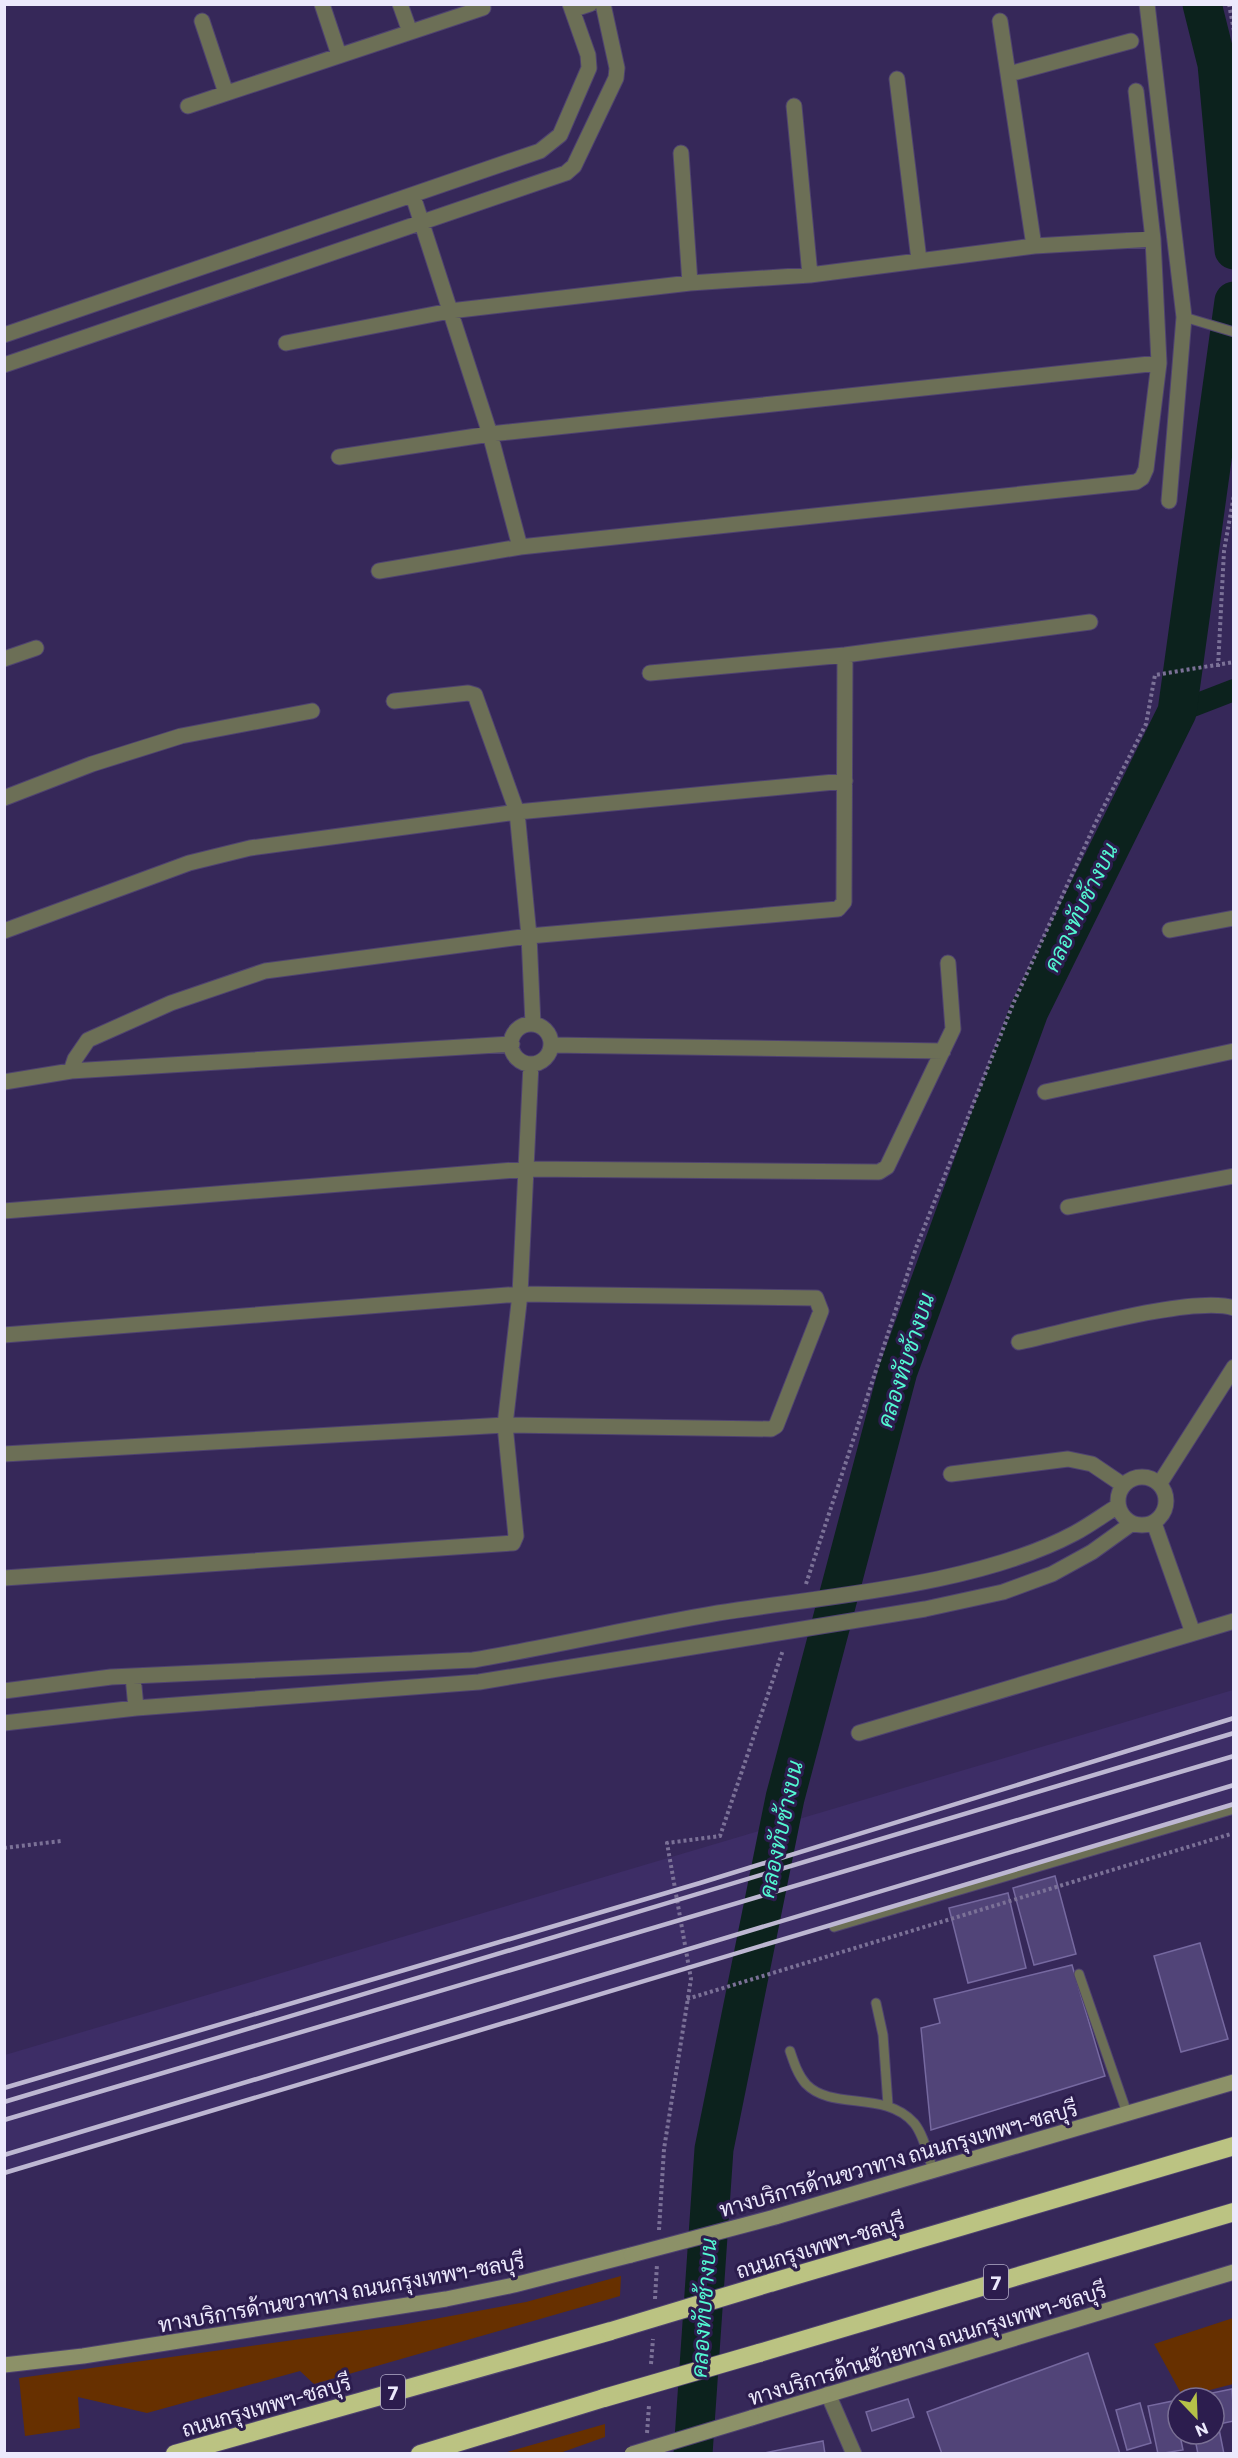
<svg xmlns="http://www.w3.org/2000/svg" width="1238" height="2458" font-family="Commissioner,Sarabun,sans-serif">
	<rect width="100%" height="100%" fill="#362859"/>
	<path fill="#3d2d66" d="M1233,1690V1802L5,2171V2055Z"/>
	<path fill="#673000" d="M621,2276L620,2296L314,2384L300,2371L147,2413L78,2397L80,2428L25,2436L19,2378L402,2325L526,2302Z
		M1233,2318V2384L1183,2397L1154,2344Z
		M605,2424V2437L560,2453H504Z"/>
	<g fill="none" stroke-linecap="round" stroke-linejoin="round">
		<path stroke="#0c221d" stroke-width="22" d="M1177,712L1234,690"/>
		<path stroke="#0c221d" stroke-width="39" d="M1202,4L1217,64L1234,250
			M693,2454L714,2149L785,1798L898,1371L1029,1011L1177,712L1234,301"/>
	</g>
	<path fill="#514478" stroke="#7669a0" stroke-width="1.5" d="M1055,1876L1076,1954L1034,1965L1013,1888Z
		M1008,1893L1026,1968L968,1983L949,1908Z
		M1200,1943L1228,2039L1181,2052L1154,1956Z
		M1072,1965L1105,2076L931,2130L921,2028L940,2023L934,1999Z
		M1088,2353L1120,2454H942L927,2412Z
		M1232,2389L1234,2421L1214,2425V2398H1208L1207,2394Z
		M908,2399L914,2417L872,2431L866,2412Z
		M1173,2401L1183,2450L1158,2454L1148,2406Z
		M1140,2403L1151,2443L1127,2450L1116,2410Z
		M1219,2429L1224,2454H1198L1194,2434H1214V2430Z
		M823,2441L825,2454H760Z"/>
	<g fill="none" stroke-linecap="round" stroke-linejoin="round">
		<g stroke="#4f4370" stroke-width="11">
			<path id="service" d="M1184,317L1234,332
				M834,1927L1234,1809
				M1079,1974L1127,2113
				M876,2003L883,2035L888,2105
				M790,2051C794,2063 798,2075 806,2084C832,2111 885,2090 914,2123C924,2135 928,2156 933,2170"/>
		</g>
		<g stroke="#4f4370" stroke-width="17">
			<path id="minor" d="M322,4L339,55
				M400,4L410,32
				M1147,4L1184,317L1169,501
				M572,10L590,4
				M202,21L226,93
				M1000,21L1034,246
				M1009,74L1131,41
				M897,79L919,260
				M188,106L483,8L481,4
				M794,106L810,275
				M681,153L690,283
				M4,335L540,151L560,135L589,68L588,55L570,4
				M286,343L450,311L690,283L810,275L1034,246L1153,239
				M4,365L566,173L574,166L616,78L617,68L603,4
				M339,457L490,434L1159,363
				M520,547L1136,482L1142,478L1146,469L1159,363L1153,239L1136,91
				M379,571L520,547L490,434L413,196
				M4,659L36,648
				M650,673L845,655L1090,622
				M394,701L468,693L475,695L517,812L529,936L533,1024
				M4,798L92,764L181,736L312,711
				M1170,930L1234,918
				M4,931L189,863L250,848L517,812L845,781
				M511 1044a20 20 0 1 1 40 0a20 20 0 1 1-40 0Z
				M551,1045L943,1051
				M71,1071L75,1059L88,1040L171,1003L265,971L529,936L838,909L844,902V896L845,655
				M4,1082L71,1071L512,1044
				M1045,1092L1234,1051
				M1068,1207L1234,1176
				M4,1211L527,1169L879,1172L887,1167L953,1029L948,963
				M4,1335L520,1294L816,1298L821,1311L776,1426L771,1429L505,1425L4,1454
				M1019,1342C1066,1332 1193,1295 1234,1308
				M951,1474L1068,1459L1092,1464L1123,1485
				M1118 1501a24 24 0 1 1 48 0a24 24 0 1 1-48 0Z
				M1160,1483L1234,1367
				M1154,1523L1193,1633
				M4,1578L513,1543L516,1536L505,1425L520,1294L531,1064
				M133,1676L136,1708
				M4,1691L111,1677L473,1660C555,1646 636,1627 718,1613C827,1596 978,1585 1075,1533C1090,1525 1103,1515 1118,1506
				M4,1723L136,1708L479,1682L925,1609L1003,1592L1052,1574L1092,1552L1131,1524
				M859,1733L1234,1621
				M828,2394L854,2454"/>
		</g>
		<g stroke="#4f4370" stroke-width="17">
			<path id="secondary" d="M775,2217L1234,2082
				M4,2365L83,2356L446,2299L514,2285L631,2255
				M751,2418L1234,2272"/>
		</g>
		<g stroke="#4f4370" stroke-width="20">
			<path id="motorway" d="M770,2283L1234,2146
				M759,2353L1234,2212
				M175,2454L611,2331
				M420,2454L604,2398"/>
		</g>
		<path stroke="#7b7197" stroke-width="4" stroke-dasharray="3 3" stroke-linecap="butt" d="M1229,4L1234,31
			M1218,667L1224,551L1234,495
			M806,1584L916,1248L1013,1004L1096,822L1146,724L1155,675L1234,662
			M4,1848L61,1841
			M687,1999L1234,1833
			M659,2230L664,2149L691,1979L667,1843L720,1836L783,1650
			M655,2299L657,2264
			M651,2364L653,2339
			M647,2433L649,2405"/>
		<use href="#service" stroke="#6c6f56" stroke-width="9"/>
		<use href="#minor" stroke="#6c6f56" stroke-width="15"/>
		<use href="#secondary" stroke="#8c9168" stroke-width="15"/>
		<use href="#motorway" stroke="#bbc382" stroke-width="18"/>
		<path stroke="#bdb7d2" stroke-width="4.5" d="M4,2088L700,1883L1234,1718
			M4,2102L1234,1733
			M4,2120L1234,1756
			M4,2155L1234,1785
			M4,2173L1234,1804"/>
		<g stroke="#4f4370" stroke-width="17" stroke-linecap="butt">
			<path id="secondary-bridge" d="M631,2255L775,2217
				M632,2454L751,2418"/>
		</g>
		<g stroke="#4f4370" stroke-width="20" stroke-linecap="butt">
			<path id="motorway-bridge" d="M611,2331L770,2283
				M604,2398L759,2353"/>
		</g>
		<use href="#secondary-bridge" stroke="#8c9168" stroke-width="15"/>
		<use href="#motorway-bridge" stroke="#bbc382" stroke-width="18"/>
	</g>
	<g text-anchor="middle" dominant-baseline="central" stroke-width="6" stroke-linejoin="round" paint-order="stroke">
		<g fill="#2c1d4e" stroke="#b2acc8" stroke-width="1.5">
			<rect x="984" y="2265" width="24" height="34" rx="4.5"/>
			<rect x="381" y="2375" width="24" height="34" rx="4.5"/>
		</g>
		<g font-size="20" font-weight="bold" fill="#ece9fc">
			<text x="996" y="2282">7</text>
			<text x="393" y="2392">7</text>
		</g>
		<g font-size="21" fill="#ece9fc" stroke="#2c1d4e">
			<text transform="translate(898 2158) rotate(-16)">ทางบริการด้านขวาทาง ถนนกรุงเทพฯ-ชลบุรี</text>
			<text transform="translate(820 2245) rotate(-17)">ถนนกรุงเทพฯ-ชลบุรี</text>
			<text transform="translate(341 2292) rotate(-10)">ทางบริการด้านขวาทาง ถนนกรุงเทพฯ-ชลบุรี</text>
			<text transform="translate(927 2343) rotate(-17)">ทางบริการด้านซ้ายทาง ถนนกรุงเทพฯ-ชลบุรี</text>
			<text transform="translate(266 2405) rotate(-16)">ถนนกรุงเทพฯ-ชลบุรี</text>
		</g>
		<g font-size="22" font-style="italic" fill="#53f8d2" stroke="#2c1d4e">
			<text transform="translate(1080 907) rotate(-64)">คลองทับช้างบน</text>
			<text transform="translate(905 1360) rotate(-72)">คลองทับช้างบน</text>
			<text transform="translate(780 1829) rotate(-78)">คลองทับช้างบน</text>
			<text transform="translate(703 2308) rotate(-86)">คลองทับช้างบน</text>
		</g>
	</g>
	<rect width="1238" height="2458" fill="none" stroke="#ece9fc" stroke-width="12"/>
	<g transform="translate(1196 2416) rotate(157)"><circle r="28" fill="#2c1d4e" stroke="#796f94" stroke-width="1.5"/>
	<path d="M0-4.5L10 22L0 15L-10 22Z" fill="#b6c148"/>
	<text y="-9" font-size="16" font-weight="bold" text-anchor="middle" fill="#ece9fc">N</text>
	</g>
</svg>
